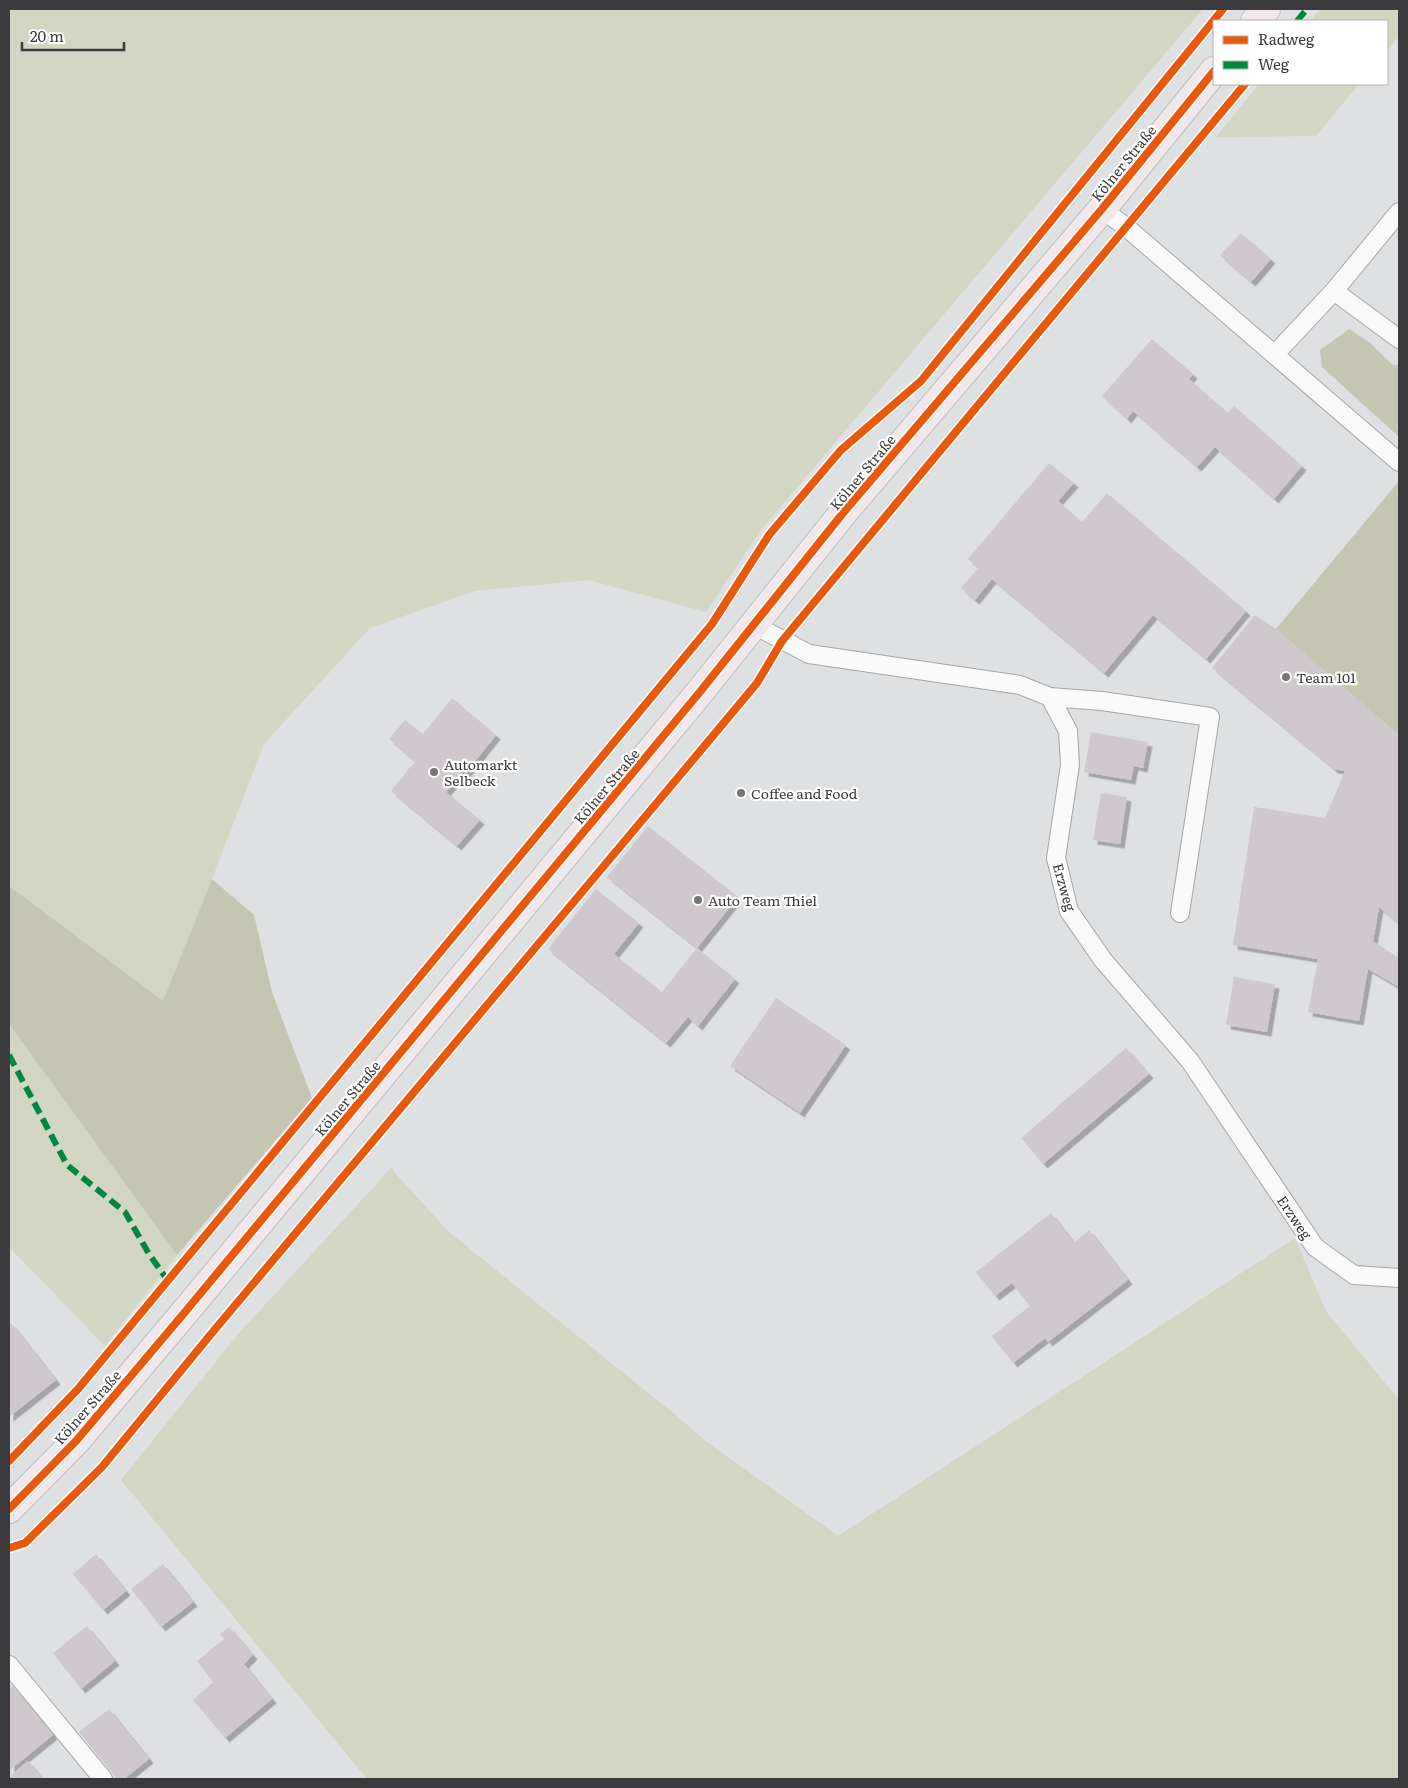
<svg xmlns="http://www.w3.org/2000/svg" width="1408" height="1788" font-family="Literata,serif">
	<defs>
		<filter id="shadow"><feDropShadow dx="4.5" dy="4.5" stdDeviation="0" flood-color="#0004"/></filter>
	</defs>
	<rect width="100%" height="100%" fill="#dfe0e2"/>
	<path fill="#d2d6c2" d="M9,9H1203L761,530L706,612L589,580L475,591L370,628L264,744L212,879L163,1002L9,886Z
		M1320,9H1399V36L1387,51V21H1310Z
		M1259,84H1359L1316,136L1216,137Z
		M9,1024L177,1255L105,1346L9,1247Z
		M392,1167L396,1174L449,1232L683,1421L703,1439L838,1536L1295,1238L1326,1311L1399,1400V1779H367L121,1480L238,1334Z"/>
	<path fill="#c4c6b2" d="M1349,329L1369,342L1393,365H1399V437L1322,367L1320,350Z
		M1399,481V735L1276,629Z
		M212,879L254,915L272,992L312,1098L177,1255L9,1024V886L163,1001Z"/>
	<path fill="#cfc8cd" filter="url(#shadow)" d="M1241,233L1271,259L1251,282L1220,255Z
		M1152,339L1193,374L1189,379L1228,413L1234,406L1302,466L1274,499L1215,447L1197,467L1133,411L1127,419L1102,396Z
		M1049,463L1074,483L1058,501L1082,522L1107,493L1246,611L1206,659L1153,615L1104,673L992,579L975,600L961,588L978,568L968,559Z
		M1255,615L1276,629L1399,735V924L1379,907L1373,941L1399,958V987L1368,969L1359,1021L1308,1012L1318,959L1233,945L1254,807L1325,818L1345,771L1334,769L1212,668Z
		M452,698L496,735L466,773L463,771L446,792L480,820L457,846L391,791L415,761L389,739L405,720L423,734Z
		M1091,732L1148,742L1143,768L1134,766L1131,780L1084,772Z
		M1101,793L1127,797L1120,844L1093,840Z
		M648,826L738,897L697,948L607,877Z
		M596,889L639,923L614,954L662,992L697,948L735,979L698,1026L688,1017L666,1043L548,949Z
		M1234,977L1275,984L1267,1032L1226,1025Z
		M776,998L846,1045L800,1113L730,1066Z
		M1126,1048L1149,1074L1043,1164L1021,1138Z
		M1051,1213L1074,1243L1089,1230L1128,1280L1048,1342L1045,1338L1013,1363L992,1336L1030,1306L1012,1283L995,1296L976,1272Z
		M11,1323L56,1380L9,1417V1325Z
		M96,1554L126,1591L103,1610L73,1574Z
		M163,1564L193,1602L161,1627L131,1589Z
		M87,1626L115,1661L81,1689L53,1653Z
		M229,1627L253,1655L244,1664L272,1699L225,1738L193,1700L213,1682L197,1661L224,1639L220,1634Z
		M13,1686L53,1735L10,1770L9,1689Z
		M109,1709L149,1759L124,1779H117L79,1732Z
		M28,1761L43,1779H9V1777Z"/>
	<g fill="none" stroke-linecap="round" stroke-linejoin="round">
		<g stroke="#a4a5a6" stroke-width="20">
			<path id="service" d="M1102,209L1126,227L1399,462
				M1334,291L1399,339
				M1275,354L1334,291L1399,212
				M754,625L809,654L1020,685L1050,697L1102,701L1210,717L1180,913
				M1050,697L1068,731L1070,765L1056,858L1069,911L1103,960L1190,1061L1315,1247L1354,1275L1399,1278
				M9,1665L103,1779"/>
		</g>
		<g stroke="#bebebf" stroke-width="30">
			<path id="primary" d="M1255,21L1266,9
				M9,1509L76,1441L185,1312L699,693L843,513L1102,209L1214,71"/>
		</g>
		<use href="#service" stroke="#fafafb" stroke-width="18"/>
		<use href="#primary" stroke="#f0e8ea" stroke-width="28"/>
		<path stroke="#00873e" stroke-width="6" stroke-dasharray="12 6" stroke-linecap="butt" d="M1297,21L1307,9
			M9,1055L67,1165L125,1212L149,1254L168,1281"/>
		<g stroke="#fff" stroke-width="11">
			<path id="cycleway" d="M9,1461L78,1389L712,624L769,535L841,450L921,381L1223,9
				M9,1509L76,1441L185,1312L699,693L843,513L1102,209L1214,71
				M9,1548L25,1543L102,1467L211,1334L686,768L757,683L782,641L1245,84"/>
		</g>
		<use href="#cycleway" stroke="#e8590c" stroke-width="8"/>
	</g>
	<g fill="#747577" stroke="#fff" stroke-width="2">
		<circle cx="1286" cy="677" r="5"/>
		<circle cx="434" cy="772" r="5"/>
		<circle cx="741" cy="793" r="5"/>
		<circle cx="698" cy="900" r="5"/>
	</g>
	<g text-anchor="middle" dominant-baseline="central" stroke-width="4.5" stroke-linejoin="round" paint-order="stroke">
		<g font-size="14" fill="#3b3b3d" stroke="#fff">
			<text transform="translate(1123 163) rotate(-51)">Kölner Straße</text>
			<text transform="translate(862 472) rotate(-50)">Kölner Straße</text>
			<text transform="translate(606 786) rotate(-50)">Kölner Straße</text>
			<text transform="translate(1065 887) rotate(74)">Erzweg</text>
			<text transform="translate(347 1098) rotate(-50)">Kölner Straße</text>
			<text transform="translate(1295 1217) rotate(56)">Erzweg</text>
			<text transform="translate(87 1407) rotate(-49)">Kölner Straße</text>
		</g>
		<g font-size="14" fill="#3b3b3d" stroke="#fff" text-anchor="start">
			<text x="1296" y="677">Team 101</text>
			<text x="444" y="764">Automarkt<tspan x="444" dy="16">Selbeck</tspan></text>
			<text x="751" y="793">Coffee and Food</text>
			<text x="708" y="900">Auto Team Thiel</text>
		</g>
	</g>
	<rect width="1408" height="1788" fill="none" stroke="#3b3b3d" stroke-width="20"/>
	<rect x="1213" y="20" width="175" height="65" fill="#ffffff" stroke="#b1b1b1"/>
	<rect x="1223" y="36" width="25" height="8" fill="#e8590c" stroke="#b1b1b1"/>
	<text x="1258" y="45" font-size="15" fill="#3b3b3d">Radweg</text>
	<rect x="1223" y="61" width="25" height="8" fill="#00873e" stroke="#b1b1b1"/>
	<text x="1258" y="70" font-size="15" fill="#3b3b3d">Weg</text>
	<path d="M22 42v8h102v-8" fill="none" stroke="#3b3b3d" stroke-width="2.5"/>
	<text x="30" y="42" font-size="15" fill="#3b3b3d" stroke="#ffffff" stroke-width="4" paint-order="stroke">20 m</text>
</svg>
